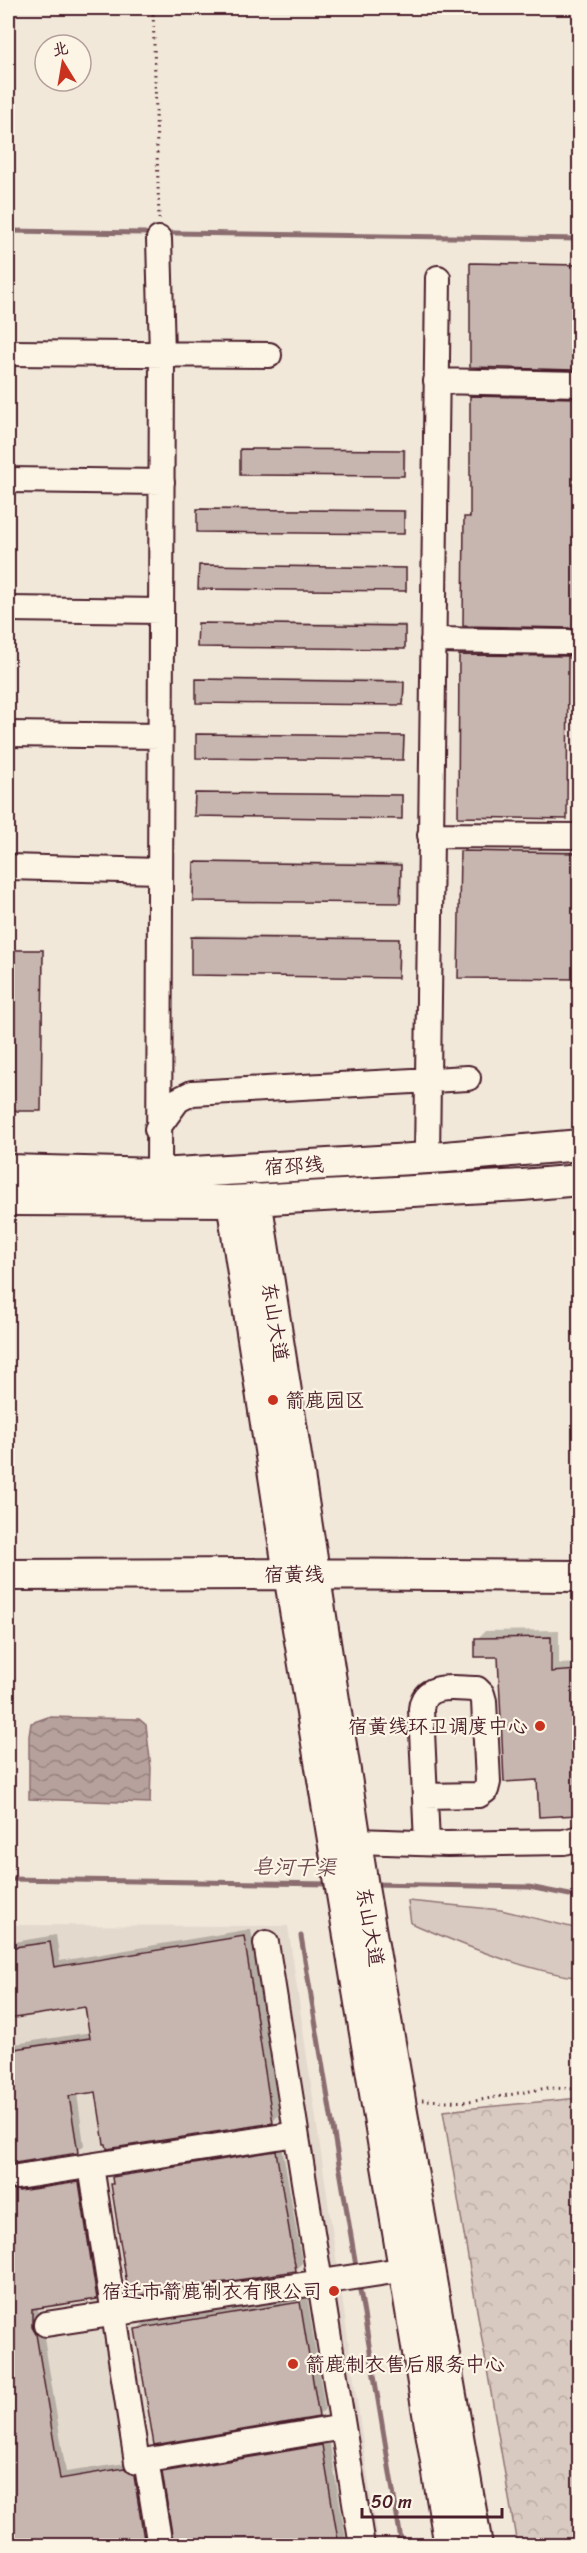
<svg xmlns="http://www.w3.org/2000/svg" width="587" height="2553" font-family="Sriracha,'LXGW WenKai TC',sans-serif">
	<defs>
		<pattern id="forest-crowns" width="20" height="18" patternUnits="userSpaceOnUse" patternTransform="scale(1.5)"><rect width="20" height="18" fill="#d8cac0"/><path d="M2 6a3 3 0 1 1 6 0M12 15a3 3 0 1 1 6 0" fill="none" stroke="#bbada5"/></pattern>
		<pattern id="water-waves" width="16" height="10" patternUnits="userSpaceOnUse" patternTransform="scale(1.5)"><rect width="16" height="10" fill="#b6a19c"/><path d="M0 5q4-4 8 0t8 0" fill="none" stroke="#96837f"/></pattern>
	</defs>
	<rect width="100%" height="100%" fill="#f1e8da"/>
	<filter id="ink" filterUnits="userSpaceOnUse"><feTurbulence type="fractalNoise" baseFrequency=".0167" numOctaves="2"/><feDisplacementMap in="SourceGraphic" scale="12" xChannelSelector="R" yChannelSelector="G"/><feConvolveMatrix kernelMatrix="1 2 1 2 8 2 1 2 1" color-interpolation-filters="sRGB"/></filter>
	<g filter="url(#ink)">
		<path fill="#e4d9cd" d="M8,1925L288,1926L378,2545L8,2546Z"/>
		<path fill="#d8cac0" stroke="#917476" stroke-width="1.5" d="M408,1901L501,1910L579,1929V1978C521,1969 465,1946 411,1923Z"/>
		<path fill="url(#forest-crowns)" stroke="#917476" stroke-width="1.5" d="M579,2098V2545H517L443,2111Z"/>
		<path fill="url(#water-waves)" stroke="#8b6d6f" stroke-width="1.5" d="M48,1717L139,1719L146,1725L151,1768L150,1803L29,1799V1736L31,1723Z"/>
		<path fill="#0003" d="M474,262L580,264V368L471,366Z
			M473,395L580,397V631L570,626L465,518L471,516Z
			M244,448L406,449L405,473L403,475L242,450Z
			M200,508L406,510L405,531L404,533L198,509Z
			M202,564L407,567V588L406,590L200,566Z
			M201,622L406,624V646L404,647L199,624Z
			M463,653L569,655L567,817L461,655Z
			M199,678L405,680V702L403,703L198,680Z
			M199,733L405,735L404,756L403,758L198,735Z
			M198,792L403,794V815L401,817L196,793Z
			M463,850L580,851V978L460,976L461,852Z
			M197,861L402,863V900L400,902L195,862Z
			M195,935L400,938L399,975L397,977L193,937Z
			M8,949H44L41,1110L8,1109Z
			M559,1630V1664L580,1663V1813L540,1815L539,1779L499,1656L477,1639L485,1631Z
			M251,1929L279,2115L272,2122L97,2090L77,2093L84,2145L77,2152L14,2162L10,2164L9,2172L86,2176L104,2290L96,2297L38,2307L39,2319L42,2326L66,2472L132,2462L141,2468L155,2546H8V2045L91,2032L86,2005L8,2017V1943L56,1935L60,1961Z
			M282,2146L302,2263L295,2270L112,2185L113,2177L120,2171Z
			M307,2296L325,2409L319,2415L137,2330L144,2323Z
			M329,2439L347,2546H174L164,2473L171,2466Z"/>
		<g fill="none" stroke-linecap="round" stroke-linejoin="round">
			<path stroke="#8b6d6f" stroke-width="5" d="M8,231L145,233
				M173,233L580,239
				M8,1879L330,1884
				M372,1884L529,1887L580,1897
				M301,1936L357,2272
				M359,2284L402,2546"/>
		</g>
		<path fill="#c7b6af" stroke="#4a1f2b" stroke-width="1.5" d="M470,263L576,265L575,370L470,367Z
			M470,396L575,398L574,518H579V632L569,628L463,626L464,517H470Z
			M240,449L404,450V476L240,475Z
			M197,509L404,511V534L197,532Z
			M199,565L406,568V591L198,589Z
			M198,623L405,626V649L197,647Z
			M459,655L568,656L567,819L458,817Z
			M196,679L404,682L403,705L196,703Z
			M196,734L404,736L403,760L196,758Z
			M195,793L402,795V819L194,816Z
			M460,851L579,853V979L458,978Z
			M194,862L401,865L400,903L193,901Z
			M191,937L399,939L398,978L191,975Z
			M8,950H43L41,1111H8Z
			M551,1637V1672L579,1670V1815L539,1817L537,1780L504,1782L498,1657H475V1638Z
			M244,1936L273,2123L107,2149L106,2144H104L96,2092L69,2096L78,2153L15,2163L8,2167V2050L90,2038L85,2007L8,2019V1948L50,1942L54,1967Z
			M276,2151L296,2271L129,2297L111,2184H113L112,2177Z
			M79,2182L97,2299L32,2309V2327L36,2334L60,2479L124,2468L134,2476L145,2546H8V2187L19,2191Z
			M300,2302L319,2417L154,2445L135,2329Z
			M322,2445L339,2546H174L162,2472Z"/>
		<g fill="none" stroke-linecap="round" stroke-linejoin="round">
			<g stroke="#4a1f2b" stroke-width="28">
				<path id="minor" d="M8,353L269,355
					M436,381L580,384
					M8,480L162,482
					M8,609L161,611
					M433,640L569,642
					M8,734L160,736
					M430,835L580,836
					M8,867L159,871
					M157,1129L178,1100L192,1093L468,1078
					M427,1158L438,278
					M159,1174L162,354L159,239
					M425,1796L479,1795L486,1790L488,1782L484,1701L482,1694L477,1689C455,1689 424,1681 421,1709L427,1843
					M356,1841L447,1844L564,1842L580,1838
					M266,1943L362,2546
					M91,2166L137,2462L343,2427
					M17,2177L296,2134
					M46,2324L420,2267
					M146,2460L160,2546"/>
			</g>
			<g stroke="#4a1f2b" stroke-width="34">
				<path id="major" d="M8,1170L159,1174L445,1157L580,1145
					M256,1199L364,1893L477,2546
					M8,1200L232,1201L522,1185L580,1180
					M232,1201L289,1574L450,2546
					M8,1575L289,1574L580,1576"/>
			</g>
			<path stroke="#4a1f2b" stroke-width="3" stroke-dasharray="1.5 4.5" stroke-linecap="butt" d="M153,8L159,219
				M422,2100L469,2102L547,2088L580,2089"/>
			<use href="#minor" stroke="#fcf5e5" stroke-width="24"/>
			<use href="#major" stroke="#fcf5e5" stroke-width="30"/>
		</g>
	</g>
	<g fill="#c8321e" stroke="#fcf5e5" stroke-width="2">
		<circle cx="273" cy="1400" r="6"/>
		<circle cx="540" cy="1726" r="6"/>
		<circle cx="334" cy="2291" r="6"/>
		<circle cx="293" cy="2364" r="6"/>
	</g>
	<g text-anchor="middle" dominant-baseline="central" stroke-width="4.5" stroke-linejoin="round" paint-order="stroke">
		<g font-size="20" fill="#4a1f2b" stroke="#fcf5e5">
			<text transform="translate(294 1166) rotate(-3)">宿邳线</text>
			<text transform="translate(275 1322) rotate(81)">东山大道</text>
			<text x="294" y="1574">宿黄线</text>
			<text transform="translate(370 1927) rotate(80)">东山大道</text>
		</g>
		<g font-size="20" fill="#4a1f2b" stroke="#fcf5e5" text-anchor="start">
			<text x="285" y="1400">箭鹿园区</text>
			<text x="528" y="1726" text-anchor="end">宿黄线环卫调度中心</text>
			<text x="322" y="2291" text-anchor="end">宿迁市箭鹿制衣有限公司</text>
			<text x="305" y="2364">箭鹿制衣售后服务中心</text>
		</g>
		<g font-size="21" font-style="italic" fill="#704c53" stroke="#fcf5e5">
			<text transform="translate(294 1867) rotate(1)">皂河干渠</text>
		</g>
	</g>
	<rect width="587" height="2553" fill="none" stroke="#fcf5e5" stroke-width="30"/>
	<rect x="15" y="15" width="557" height="2523" fill="none" stroke="#4a1f2b" stroke-width="2" filter="url(#ink)"/>
	<g transform="translate(63 63) rotate(349)"><circle r="28" fill="#fcf5e5" stroke="#b59f9b" stroke-width="1.5"/>
	<path d="M0-4.5L10 22L0 15L-10 22Z" fill="#c8321e"/>
	<text y="-9" font-size="16" font-weight="bold" text-anchor="middle" fill="#4a1f2b">北</text>
	</g>
	<path d="M362 2508v9h140v-9" fill="none" stroke="#4a1f2b" stroke-width="3"/>
	<text x="371" y="2508" font-size="18" fill="#4a1f2b" stroke="#fcf5e5" stroke-width="4.5" paint-order="stroke">50 m</text>
</svg>
